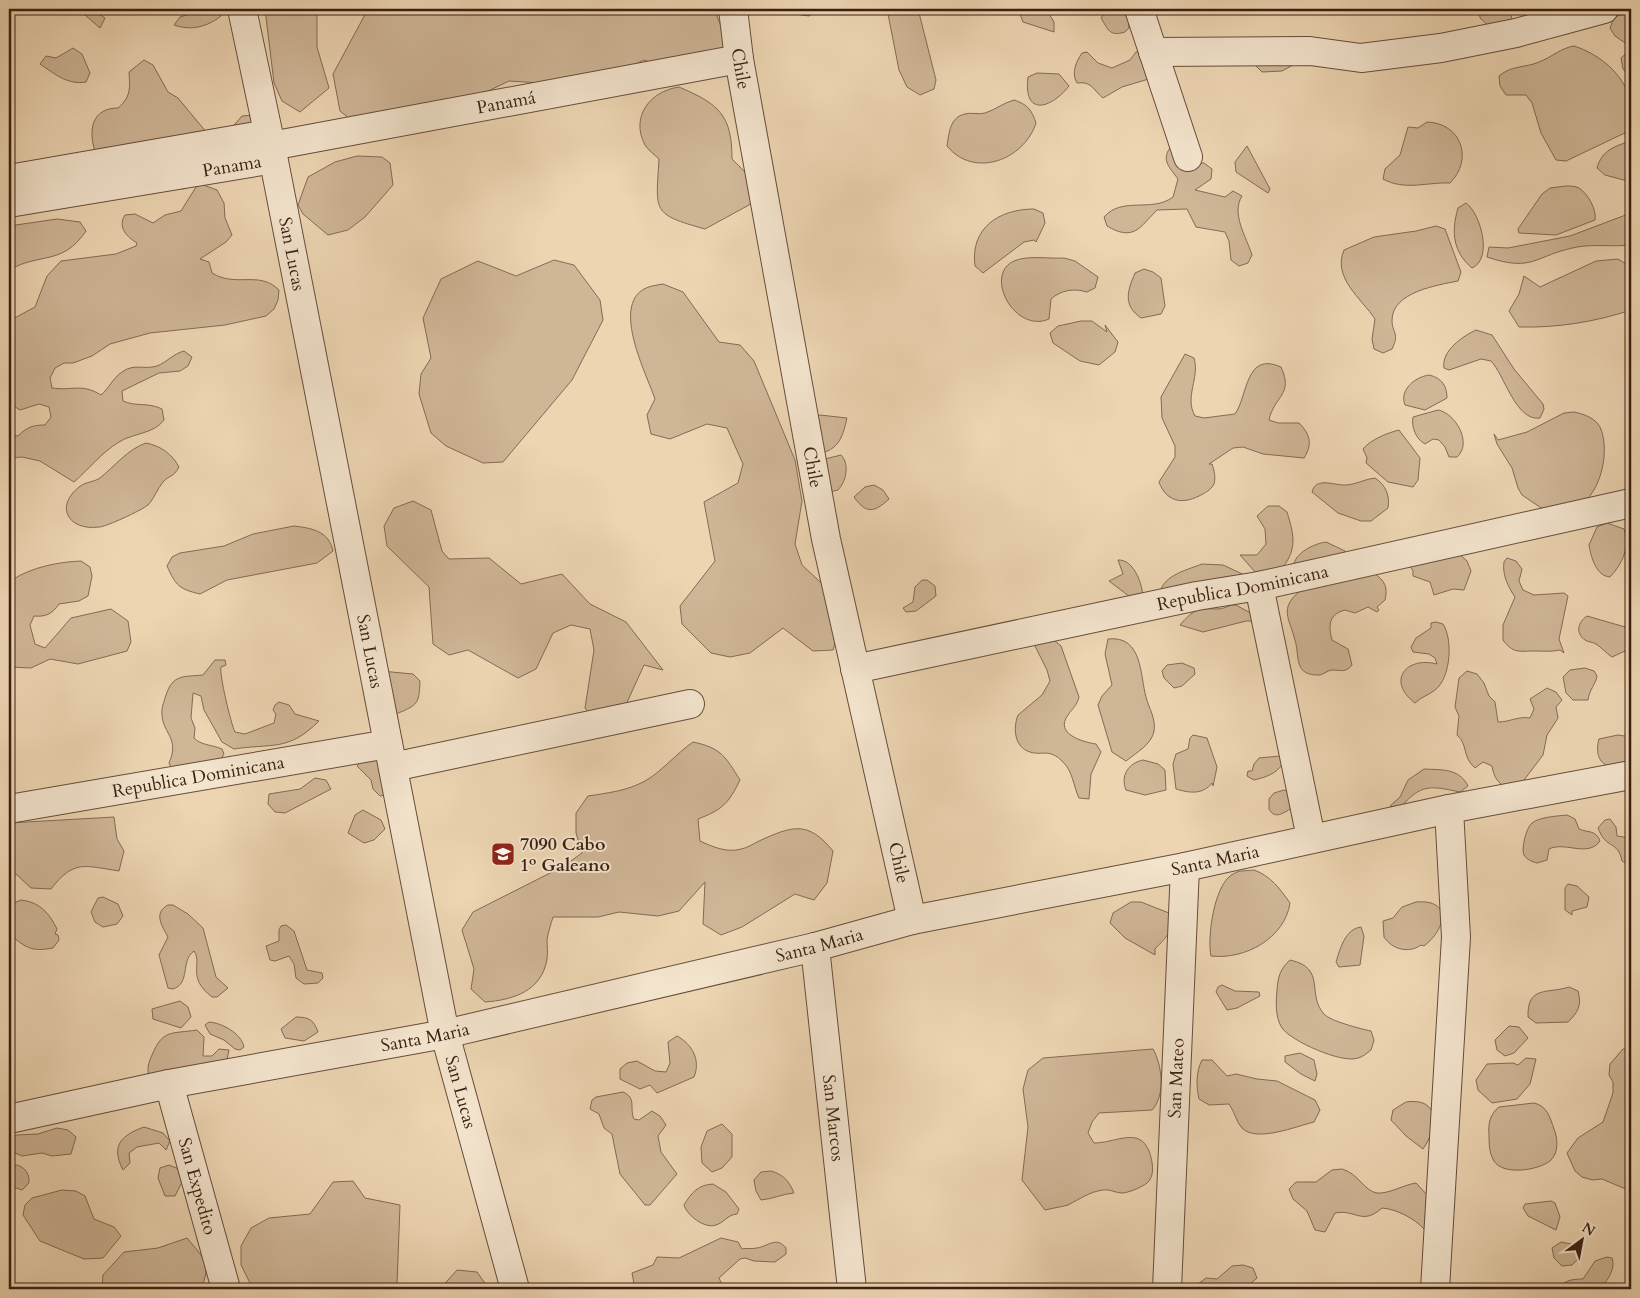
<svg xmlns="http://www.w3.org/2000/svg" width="1640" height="1298" font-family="Cardo,serif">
	<rect width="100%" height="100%" fill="#edd5b2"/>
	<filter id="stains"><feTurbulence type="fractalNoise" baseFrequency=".004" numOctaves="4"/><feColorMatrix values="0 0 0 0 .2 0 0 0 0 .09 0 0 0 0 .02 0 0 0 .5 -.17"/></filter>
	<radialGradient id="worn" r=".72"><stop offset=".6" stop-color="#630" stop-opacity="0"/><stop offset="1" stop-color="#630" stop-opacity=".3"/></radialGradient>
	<path fill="#cfb697" stroke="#846a55" d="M78,9H91L105,18L100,28Z
		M202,9H221V16C207,27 191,31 174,25L180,17L200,11Z
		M265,9H317V47L329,88L300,112L282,101L274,83Z
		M368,9H714L730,48L680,73L644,60L590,86L509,81L455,107L355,123L340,111L333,74Z
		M785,9H819L809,16L788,13Z
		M887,9H918L936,80L934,89L920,95L907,87L899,70Z
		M1018,9H1046L1054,22V32L1023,22Z
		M1479,9H1509L1512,19L1510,30L1495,32L1480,18Z
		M1118,10L1128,17L1129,28L1125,32C1109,37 1108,29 1101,18L1105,12Z
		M1623,13L1631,14V47L1615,36L1610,28L1614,18Z
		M1574,46C1600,54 1628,77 1631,106C1632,114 1631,122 1631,130L1566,161L1556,160L1541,133L1532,103L1526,95H1506L1500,86L1499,76C1512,65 1525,68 1539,62C1552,57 1561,48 1574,46Z
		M73,48L82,54L90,73L86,82C67,85 55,74 40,64L46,56L56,58Z
		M1629,51L1631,52V78L1623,69L1621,58Z
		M1087,52L1098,63L1112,68L1130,60L1136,52H1142L1152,78L1122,87L1103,98C1093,90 1092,81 1077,83C1071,73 1076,62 1082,53Z
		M1255,55L1295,64L1282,71L1262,72L1255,65Z
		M144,60L153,65L168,92L178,98L212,139H222L242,116L253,115L270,124L184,189L153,184L95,151C88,130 92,108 118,108C131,97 130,88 129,72Z
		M1037,73L1059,74L1069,86C1051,109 1023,117 1028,77Z
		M679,87C719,104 732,115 732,159L747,174L756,197L749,205L705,229C651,214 656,212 659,159C655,155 648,150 645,145C630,117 650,91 679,87Z
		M1014,100C1027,104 1032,110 1036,123C1024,160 974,179 947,146C949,133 950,117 965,114C971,112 979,115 985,113C995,110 1003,103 1014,100Z
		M1427,122C1461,123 1474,159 1450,183C1427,182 1405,191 1383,179L1385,169L1400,155L1408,127L1418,128Z
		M1631,141V182L1605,175L1597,168C1602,150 1615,146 1631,141Z
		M1247,146L1270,189L1268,193L1236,172L1235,162Z
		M1170,148L1180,150L1194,163H1204L1212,169L1211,179L1195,190L1225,197L1233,191L1242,196C1231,214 1246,236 1252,255L1248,263L1239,266L1231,260L1229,241L1225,232L1196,227L1187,209L1157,210C1140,227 1134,242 1107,226L1104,217C1122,196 1152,213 1173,197L1178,179C1170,168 1161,160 1170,148Z
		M357,156L382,157L390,163L393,185L365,217L348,230L328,235L303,214L298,205L308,177L335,162Z
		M201,184L217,190L224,203L225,218L232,235L226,242L200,259L209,262L212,273C236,288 259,270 279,290L278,300L274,309L266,316L225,325L150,333L110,344L92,356L73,363H64L55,368L50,378L52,388C72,391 82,383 101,395C109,388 113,378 122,372C134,363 144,370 157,366C167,362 173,354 184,351L192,357L188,366L180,371L159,373L122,391L123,401C136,407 148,402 162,409L164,420C154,434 133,433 119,442C101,453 89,469 74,482L40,461L22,457L9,458V435L18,436C27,427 33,425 45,425L51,417L49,407L39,404L20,410L9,403V321L35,307L47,276L61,261L116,254L136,246L137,243C127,237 117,227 125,215L135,214L153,223L165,215L181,211L196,187Z
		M1566,186C1570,186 1575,186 1579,188C1588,194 1597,210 1595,220L1556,235L1519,233L1518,229L1542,194L1550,188Z
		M1466,203C1481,214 1493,259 1472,268C1453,252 1451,232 1458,208Z
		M1034,209L1043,213L1045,223L1036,242L1034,240L1024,242L983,273L975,266C970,228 999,209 1034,209Z
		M1631,213V245C1613,247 1595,244 1577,247C1535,255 1534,273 1487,257L1489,247L1508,248L1570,236Z
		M57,219L80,222L86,231C62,266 41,252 9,270V226Z
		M1436,226L1445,229L1461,272L1458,281C1438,285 1392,292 1392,320C1392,333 1400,333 1392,349L1383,353L1374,349L1372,339L1375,319C1362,299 1332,278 1344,250L1374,237L1416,231Z
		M1064,258L1075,261L1098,277L1095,288L1087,292C1074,288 1061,290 1051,299L1049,319C1015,334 983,275 1014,261C1028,255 1049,259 1064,258Z
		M1618,259L1631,267V310C1595,322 1557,328 1519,327L1509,311L1519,294L1524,276L1540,287L1596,261Z
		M554,260L574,265L600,300L603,320L572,380L503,462L483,463L446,446L431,433L419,394L421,374L431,358L423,318L441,279L478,261L516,276Z
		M1144,269L1153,272L1161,278L1165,306L1161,314L1141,318C1123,305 1127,292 1135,273Z
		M663,284L683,292L719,342L740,345L754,361L795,460L802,501L795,544L802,565L832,593L838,634L833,650L813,651L783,628L750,653L730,657L711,653L682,624L680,606L715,561L704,502L738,483L743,464L727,428L707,424L670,439L651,434L647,415L655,399C646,373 612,307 644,289C649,286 657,285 663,284Z
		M1081,321H1092L1107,332L1105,325L1118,342L1115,352L1099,365L1080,361L1053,343L1050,333L1058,326Z
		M1476,330L1492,335L1514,369L1543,404L1544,409L1540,418C1516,422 1504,374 1491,361L1481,359L1449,370L1444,368C1441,351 1463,336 1476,330Z
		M1185,354L1194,358C1200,378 1184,397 1195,416L1204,418L1235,414C1248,396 1245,351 1281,367C1294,395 1274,396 1269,420L1278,423H1299C1310,434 1313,444 1304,458L1263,454L1243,447L1233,448L1209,464H1212C1214,470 1216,477 1214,484C1211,490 1205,493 1199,496C1181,505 1166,501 1159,482L1175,457V446L1162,418L1161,397Z
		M1429,375C1442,378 1447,386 1447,398L1425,410L1405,405C1399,390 1415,377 1429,375Z
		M1438,410C1455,413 1473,443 1457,457H1449L1445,447L1439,440L1433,439L1425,444C1416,439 1411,427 1413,417Z
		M1574,412C1584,414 1595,418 1600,427C1610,449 1602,488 1583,503C1576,509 1565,513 1556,518L1522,495L1518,488L1512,468L1497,444L1494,434L1498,440L1527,432L1564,413Z
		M820,415L847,418C843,435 840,448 822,453L815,417Z
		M1399,430L1420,458L1418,480L1413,487L1388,482L1366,463L1367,458L1363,449C1370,440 1387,433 1399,430Z
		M146,443C161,446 172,454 179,467C173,478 169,475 163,482C157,489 154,499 148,505C142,510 106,527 99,527C69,531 54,507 79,487C85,482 94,482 100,478C115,466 128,449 146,443Z
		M841,455C850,464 846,482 838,490L829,492L825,459Z
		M1375,478C1386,485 1390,496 1388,508L1371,521H1361L1338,513L1312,492C1316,476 1335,486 1347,485C1357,484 1365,479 1375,478Z
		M874,485L883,490L889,499C874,513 866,514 854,497L865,487Z
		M413,501L431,510L442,551L449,559L489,558L521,584L562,574L590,604L626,622L663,670L644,665L619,720L598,723L585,708L594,650L590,629L571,625L553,633L536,669L518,678L468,650L449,655L433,644L429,587L387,546L384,526L394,508Z
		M1268,506H1279L1287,512C1295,538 1297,550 1280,571L1257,574L1240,555H1257L1266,544L1265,529L1257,516Z
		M1607,523L1624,529C1630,547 1623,563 1610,577C1596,576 1591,557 1589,545L1597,527Z
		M294,526C311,528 329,531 333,551L317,563L227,580L200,594C179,589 176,586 167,566L172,557L180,553L224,546L253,534Z
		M1326,542L1345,551L1341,561L1293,568C1294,553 1313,544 1326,542Z
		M1459,554L1467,561L1471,571L1464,590L1453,589L1434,595L1430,582L1413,576V570L1410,567V562Z
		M1507,558L1516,561L1522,569L1519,581L1523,590L1534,595L1564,593L1568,596L1559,639L1564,653L1560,650C1551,652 1544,651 1535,651C1520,651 1513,654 1503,640V625L1515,597C1508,587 1502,574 1504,562Z
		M1118,560C1134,559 1143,585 1143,599L1134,600L1109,581L1123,574Z
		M81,561L90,567L92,576L88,596L79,601L59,604C52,614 46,617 34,616L30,625L35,644L45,648L71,618L111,609L128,621L131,642L127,651L78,664L50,659L31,668L9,667V578L12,580C32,567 58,562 81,561Z
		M1202,564L1223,565L1251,578L1159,598C1160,576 1184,571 1202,564Z
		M1374,573C1385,581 1388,587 1385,600L1377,607L1379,610L1377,612L1368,607L1355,613L1345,610C1329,614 1328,625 1332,640L1348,649L1352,665C1346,673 1341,670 1332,670C1328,670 1324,674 1320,675C1293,676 1300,657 1295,640C1289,618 1279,608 1300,591Z
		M922,580H927L935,586L936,596L916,611L906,612L903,608L913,602L915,587Z
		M1231,605H1236L1254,615V625L1251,621H1246L1203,632L1180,625C1186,618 1194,609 1204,609C1215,608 1220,611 1231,605Z
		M1587,616L1625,627L1630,638L1625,651L1612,657C1606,653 1601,647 1596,644C1593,642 1588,642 1585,640C1575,633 1578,622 1587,616Z
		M1436,622L1443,624C1453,639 1451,678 1435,690C1429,695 1421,697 1415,703C1386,681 1406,656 1437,664L1435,658L1429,654L1413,652L1411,647L1416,638L1431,628V623Z
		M1108,639C1143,635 1140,676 1146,697C1149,709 1156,718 1154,731C1152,744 1136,753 1126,761L1112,752L1098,705L1102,696L1112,685L1105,654Z
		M1054,640L1061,646L1079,697C1077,705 1073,708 1068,715C1054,734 1083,742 1096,744L1101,752L1091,774L1089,799L1079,798C1073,785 1073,771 1062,761C1049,748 1042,756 1030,752C1014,747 1013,728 1018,715L1042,695L1050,681L1047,670L1035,646L1038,642Z
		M215,660H225L226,665L221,667C219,674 231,724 235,732L245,734L274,723L276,714L273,710L275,705L279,702L289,705L295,714L319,721C288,752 272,743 234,749L222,742L204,710L201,696L193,693L191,718L195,728L194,738C200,745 213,745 222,749L224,754L221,759L178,781L169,763C180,738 163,734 162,715C161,708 164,702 166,695C173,674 183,677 203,675Z
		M1182,663L1194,668L1195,674L1182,686L1174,688L1164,678L1162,671L1167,665Z
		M1585,668L1594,671L1597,676C1596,684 1589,690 1588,700H1573L1566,693L1563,677L1570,670Z
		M381,671L413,674L420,681C419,704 418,705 396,714Z
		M1467,671L1477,674L1484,683L1489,696L1495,702L1498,722C1510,722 1518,716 1530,718L1534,709L1530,699L1547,688L1556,692L1562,700L1556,707L1558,718L1547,735L1543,755L1518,788L1508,789C1498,783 1494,778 1492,766L1483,762L1475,768C1462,757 1468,744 1457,735L1459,716L1455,707L1459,678Z
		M1193,735L1207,738L1217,767L1213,786L1212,783C1203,795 1189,793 1176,789L1173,764L1176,754L1188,749L1190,738Z
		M1618,735L1631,737V762C1625,763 1616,767 1610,766C1597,764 1596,749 1599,739Z
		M693,742C721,748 725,756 740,780C729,803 722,810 698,819L700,841C713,847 727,853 741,849C747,848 753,844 759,841C792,826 808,820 833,851L827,883L814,900L795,894L742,927L721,935L703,924L705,882L679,911L658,916L619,912L598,917H553C551,924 548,932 547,940C547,946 548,953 547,959C542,991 513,1000 485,1002L471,989L474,969L462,930L473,912L564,866L582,853L576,833V813L588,796C607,793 627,791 645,781C660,773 677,753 693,742Z
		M1280,756L1285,757C1282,772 1267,777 1254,780L1247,776L1248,771H1252L1254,764L1259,758Z
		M363,758L393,759L399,793L380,796L373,789L371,780L357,766Z
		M1143,760L1158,764L1165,770L1166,790L1145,795L1126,790C1120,775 1129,763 1143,760Z
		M1424,769C1442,770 1459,768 1468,786L1460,792C1431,786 1421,783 1400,808L1390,806L1400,797L1408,780Z
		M315,778L326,780L331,789L285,813L275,812L268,804L269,794L300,789Z
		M1284,790L1291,792L1292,808C1283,813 1275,820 1269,809V799L1274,793Z
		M363,810L381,820L385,829L374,840L364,843L348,833L355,815Z
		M1567,815L1575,819L1579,829C1589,833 1596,830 1600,841C1588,858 1565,841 1549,849L1547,860L1537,863C1533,862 1527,860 1524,855C1521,849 1526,828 1532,823C1539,817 1558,816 1567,815Z
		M114,817L117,839L124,851L119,871C85,866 74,859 51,889L31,888L16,874L9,876V823Z
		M1610,819L1616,827L1617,836L1631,838V862L1628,864L1622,861C1618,840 1606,850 1598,828L1605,820Z
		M1254,870C1271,876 1280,889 1290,903C1285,938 1245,960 1211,956C1207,938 1214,881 1235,873C1240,870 1248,871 1254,870Z
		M1568,884L1577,886L1589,897L1587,907L1572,911V915L1565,910V888Z
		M103,897L118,904L123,916L117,924L103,927L95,922L91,912L98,898Z
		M21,900C40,902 49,913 57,929L55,934L58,935L59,940L53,948C31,952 27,948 10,935L9,905Z
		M1131,902H1141L1169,913C1173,933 1168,935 1155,949V955L1125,938L1110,923L1113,913Z
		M1416,902C1453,899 1446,929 1424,946L1421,945C1408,954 1392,949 1384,937L1383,921L1393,918L1402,907Z
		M168,905H173L188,914L203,928L216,977L228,988L217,997H212C186,977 203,964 194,951C180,961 191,983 173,989L168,988L159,955L168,937C162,926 153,913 168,905Z
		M286,925L294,931L307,970L322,973L323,978L318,983L304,984L296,978L294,964L289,956L275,961L270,960L266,946L279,941V930L281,926Z
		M1361,927L1364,936L1360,965L1339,967L1336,962C1340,949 1345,929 1361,927Z
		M1290,960C1327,968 1306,994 1324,1014C1330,1021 1361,1029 1371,1031L1374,1040L1371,1050C1367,1053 1363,1057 1358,1058C1342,1064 1291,1041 1282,1028C1275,1017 1276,1003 1277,990C1278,977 1280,969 1290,960Z
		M1222,985L1235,991L1259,992L1260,996L1237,1008L1227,1010L1216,992L1218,987Z
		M1569,987L1578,991C1582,1006 1578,1012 1568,1022L1536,1023L1528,1017C1527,985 1548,994 1569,987Z
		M180,1001L188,1007L191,1017L181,1028L153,1019L152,1009Z
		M296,1017C309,1017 314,1020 318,1032L304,1041L285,1038L281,1029Z
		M209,1022C222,1023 241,1033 244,1047L240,1050L235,1049L224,1040L210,1034L205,1025Z
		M1509,1026L1519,1027L1528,1038L1514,1053L1505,1056L1497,1050L1495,1040Z
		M197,1030L204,1037L203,1056H212L219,1049L229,1050L225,1070L149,1078C147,1068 148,1064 152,1055C163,1029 171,1034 197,1030Z
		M677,1036C692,1044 701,1060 694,1077L657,1093L650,1085L640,1089L620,1079V1069L627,1063L637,1061L655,1071L666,1072L670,1063L668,1042Z
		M1153,1049C1162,1065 1166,1095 1152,1110L1099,1113L1092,1122L1088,1133L1094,1143C1118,1143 1145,1122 1152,1162C1153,1170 1153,1178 1147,1183C1142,1187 1128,1193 1122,1193C1116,1193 1110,1189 1103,1190C1089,1192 1080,1199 1068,1205C1061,1207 1053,1208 1045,1210L1022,1180L1028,1127L1023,1089L1028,1070L1043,1058Z
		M1623,1049H1631V1190H1628L1602,1179L1592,1180L1582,1177L1575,1171L1567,1153L1578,1138L1603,1122L1613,1093V1082L1609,1075L1610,1064Z
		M1300,1053L1314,1060L1317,1074L1315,1081L1301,1074L1285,1062V1056Z
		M1526,1058L1536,1059L1530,1084L1517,1099L1492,1103L1478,1090L1476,1080L1487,1064L1513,1063L1518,1065Z
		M1202,1060H1212L1227,1076L1236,1074L1257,1079L1277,1081L1315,1100L1320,1110L1314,1122C1297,1126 1256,1143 1242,1128C1236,1122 1235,1112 1229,1104L1209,1105L1199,1099C1196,1085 1196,1072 1202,1060Z
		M623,1092C637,1098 629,1108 634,1119L639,1120L652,1111L660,1116L666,1125L658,1136L661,1152L677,1174L650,1205H645L620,1174L612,1134L604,1128L599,1114L590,1109L592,1100L596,1097Z
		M1406,1102C1441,1097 1438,1128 1423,1149L1406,1136L1391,1120L1393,1110Z
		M1534,1103C1547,1106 1550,1117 1554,1129C1558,1139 1559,1153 1550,1161C1539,1170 1503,1176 1494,1161C1489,1153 1489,1143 1489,1134C1488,1124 1490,1114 1499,1107Z
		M722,1124L732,1134V1157L722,1168L712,1172L702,1163L701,1147L707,1131Z
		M144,1127L163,1133L170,1141L166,1150L159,1143L137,1147L129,1153L130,1163L123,1170C110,1145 122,1135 144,1127Z
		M57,1128L68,1130L76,1137L71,1154L52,1156L42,1153L22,1156L9,1150V1139L17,1135L38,1134Z
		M9,1164C21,1164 30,1170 29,1183L22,1190L13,1187L9,1182Z
		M169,1165L179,1169L184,1178L175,1196H165L158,1178L160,1168Z
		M1342,1169C1359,1174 1364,1191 1377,1193C1389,1194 1403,1185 1416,1183L1430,1198L1431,1222L1424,1229C1414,1218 1396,1209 1382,1208C1362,1226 1356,1209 1335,1213L1325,1232L1315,1230L1307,1211L1293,1199L1289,1189L1296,1182H1316L1332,1170Z
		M771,1171C784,1175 789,1181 794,1193C782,1194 773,1199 761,1200L756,1191L754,1180L761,1172Z
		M353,1181L365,1198L400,1205L397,1285L385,1289H253L241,1265V1246L251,1228L269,1218L310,1214L333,1182Z
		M713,1184L726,1192L739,1209L737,1214C727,1215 725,1222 716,1225C704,1229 687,1215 684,1205C692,1192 698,1185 713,1184Z
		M62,1190L76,1191L85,1196L94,1219L114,1227L121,1236L103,1258L84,1259L40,1241L23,1215L25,1205L32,1198Z
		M1551,1201L1555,1203L1560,1217L1556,1230L1528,1216L1523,1208L1525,1204Z
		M187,1238C204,1259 212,1262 201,1289H102L103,1275L124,1252L158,1248Z
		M721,1238L738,1242L742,1249C746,1248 752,1249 757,1248C769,1246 776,1236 786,1248V1254L775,1262L754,1261L745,1258L740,1259L719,1278L724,1289H635L632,1273L653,1265L657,1257L679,1258Z
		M1561,1242L1571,1244L1580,1251L1579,1258L1572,1265L1562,1266L1554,1258L1552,1248Z
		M1607,1257L1612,1258C1616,1269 1607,1281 1600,1289H1560C1562,1280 1574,1279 1583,1279L1595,1261Z
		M1243,1265L1253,1268L1257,1278L1244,1289H1196L1198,1284L1206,1278L1217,1279L1232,1266Z
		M457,1270L477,1272L489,1289H440Z"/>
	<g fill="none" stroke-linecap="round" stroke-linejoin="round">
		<g stroke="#674c3b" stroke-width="30">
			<g id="minor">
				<path id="s1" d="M242,9L271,146L445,1034L515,1289"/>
				<path id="s2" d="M733,9L739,59L826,539L912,920"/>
				<path d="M1139,9L1188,157"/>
				<path d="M1153,52L1310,51L1361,58L1441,48L1516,33L1604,9"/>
				<path id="s3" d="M271,146L739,59"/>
				<path d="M9,179L256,136L271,146"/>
				<path id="s4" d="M9,203L262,161L271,146"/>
				<path d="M1259,586L1311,838"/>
				<path id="s5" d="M855,669L1197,596L1259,586L1631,503"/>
				<path d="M393,767L690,704"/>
				<path id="s6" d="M9,809L388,744"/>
				<path id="s7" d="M815,947L852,1289"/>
				<path id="s8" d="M169,1084L226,1289"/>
				<path id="s9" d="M9,1119L169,1084L445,1034L815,947L912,920L1185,867L1449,809L1631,775"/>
				<path id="s10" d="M1167,1289L1185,867"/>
				<path d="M1435,1289L1456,937L1449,809"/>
			</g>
		</g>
		<use href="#minor" stroke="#f3e4cd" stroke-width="28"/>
	</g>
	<defs>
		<g id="school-square" transform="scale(1.25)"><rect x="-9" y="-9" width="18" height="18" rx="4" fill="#8f2418" stroke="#f3e4cd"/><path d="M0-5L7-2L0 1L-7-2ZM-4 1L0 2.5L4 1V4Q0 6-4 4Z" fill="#fff"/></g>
	</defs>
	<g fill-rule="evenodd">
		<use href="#school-square" x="503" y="854"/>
	</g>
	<g text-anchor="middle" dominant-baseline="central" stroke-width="4" stroke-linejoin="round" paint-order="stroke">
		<g font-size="18" fill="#3a1f13" stroke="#f3e4cd">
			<text stroke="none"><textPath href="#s2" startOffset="60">Chile</textPath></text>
			<text stroke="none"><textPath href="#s3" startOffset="239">Panamá</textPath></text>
			<text stroke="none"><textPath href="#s4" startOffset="226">Panama</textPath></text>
			<text stroke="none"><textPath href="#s1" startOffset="250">San Lucas</textPath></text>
			<text stroke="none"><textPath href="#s2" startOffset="465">Chile</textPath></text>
			<text stroke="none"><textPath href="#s5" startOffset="396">Republica Dominicana</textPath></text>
			<text stroke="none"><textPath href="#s1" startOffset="655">San Lucas</textPath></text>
			<text stroke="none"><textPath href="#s6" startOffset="192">Republica Dominicana</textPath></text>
			<text stroke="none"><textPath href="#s9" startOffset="1234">Santa Maria</textPath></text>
			<text stroke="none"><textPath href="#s2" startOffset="870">Chile</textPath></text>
			<text stroke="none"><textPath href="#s9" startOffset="829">Santa Maria</textPath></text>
			<text stroke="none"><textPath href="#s9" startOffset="424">Santa Maria</textPath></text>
			<text stroke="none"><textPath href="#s10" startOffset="211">San Mateo</textPath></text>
			<text stroke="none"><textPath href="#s1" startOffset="1105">San Lucas</textPath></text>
			<text stroke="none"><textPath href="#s7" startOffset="172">San Marcos</textPath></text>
			<text stroke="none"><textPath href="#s8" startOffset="106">San Expedito</textPath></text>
		</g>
		<g font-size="18" font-weight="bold" fill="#3a1f13" stroke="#f3e4cd" text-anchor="start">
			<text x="520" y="844">7090 Cabo<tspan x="520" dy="21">1º Galeano</tspan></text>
		</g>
	</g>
	<rect width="1640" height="1298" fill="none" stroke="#edd5b2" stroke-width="30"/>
	<rect x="10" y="10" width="1620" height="1278" fill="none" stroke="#3a1f13" stroke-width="2.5"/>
	<rect x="15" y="15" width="1610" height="1268" fill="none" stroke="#3a1f13"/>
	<g transform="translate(1582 1240) rotate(32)" stroke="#f3e4cd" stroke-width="4" paint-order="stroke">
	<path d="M0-4L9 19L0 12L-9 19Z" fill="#3a1f13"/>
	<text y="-8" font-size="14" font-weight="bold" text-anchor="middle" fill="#3a1f13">N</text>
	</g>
	<rect width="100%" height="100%" filter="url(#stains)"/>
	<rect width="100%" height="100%" fill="url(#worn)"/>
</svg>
